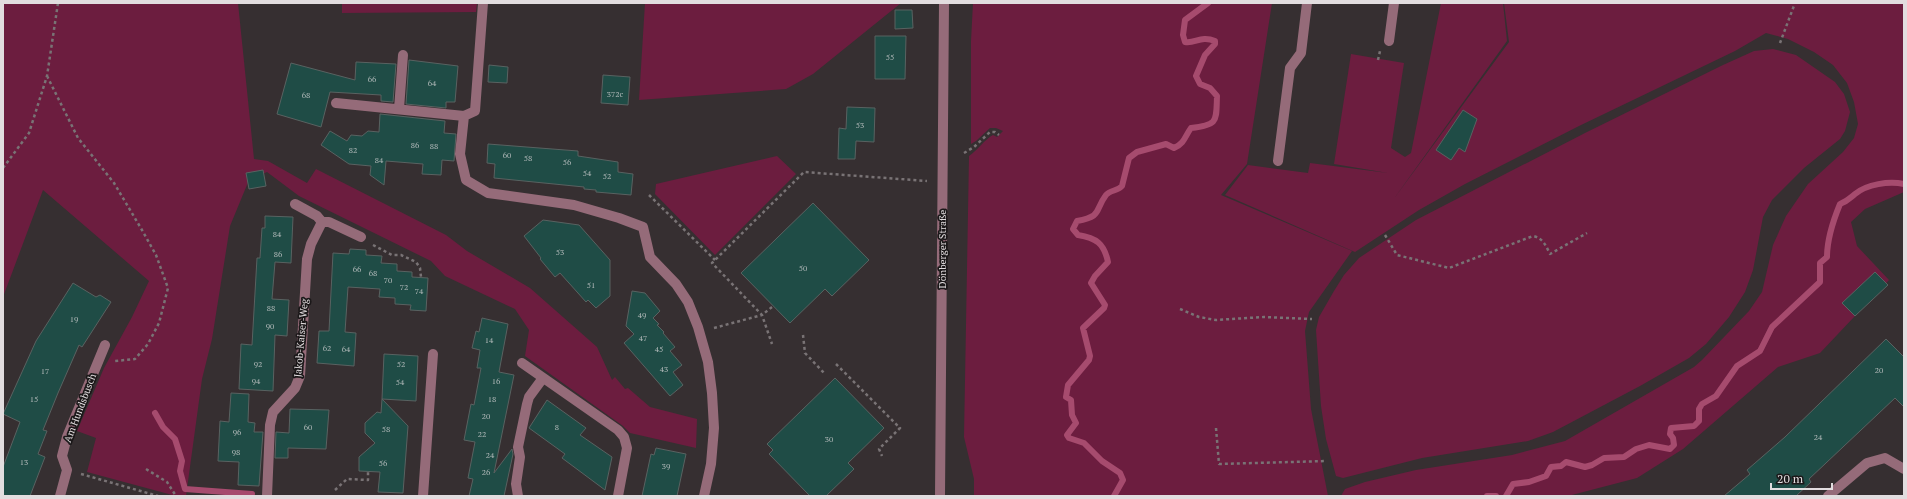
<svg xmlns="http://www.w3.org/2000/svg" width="1907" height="499" font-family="'PT Serif',serif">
	<rect width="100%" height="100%" fill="#362f31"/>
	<path fill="#6c1d3f" d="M3,3H238L254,159L268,161L307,183L316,169L446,235L467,251L530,288L597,347L612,380L615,377L625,389L628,388L650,407L697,419L696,448L630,433L623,426L525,356L529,330L515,309L445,276L431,261L299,196L267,172L249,180L230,226L212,339L202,379L186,496H176L87,472L96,438L77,431L104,368L132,317L149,281L43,190L3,297Z
		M342,3H477L476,12L342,13Z
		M645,3H901L813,74L786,89L639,100Z
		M973,3H1272L1247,164L1221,195L1352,251L1309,312L1305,331L1311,409L1328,496H974V479L964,437L969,156C978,150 985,139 993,135L997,137L1003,131L996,128H990L976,141L971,144V41Z
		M1441,3H1503L1507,41L1393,200L1509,42L1504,3H1904V192L1865,209L1851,222L1857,246L1889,280L1820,353L1778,367L1683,449L1637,478L1568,496H1341L1345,489L1365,482L1416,470L1512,455L1565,441L1694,367L1702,360L1749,311L1762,292L1773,245L1786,216L1808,184L1843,152L1854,138L1858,124L1854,102L1847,83L1833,65L1814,52L1788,39L1766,33L1735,51L1579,126L1465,184L1419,210L1355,252L1225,195L1248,165L1308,173L1310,163L1388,173L1334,164L1351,54L1404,63L1391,148L1405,157L1411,153Z
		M1773,49L1796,55L1835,82L1844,94L1850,112L1845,131L1840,139L1804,168L1772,200L1763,217L1753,270L1745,292L1729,317L1706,344L1689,358L1640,386L1553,432L1528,441L1422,458L1343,478L1336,476L1326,439L1321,406L1316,330L1319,317L1334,291L1344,275L1359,258L1416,220L1585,133L1723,65L1754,51Z
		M777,156L796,174L715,255L655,194L656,184Z"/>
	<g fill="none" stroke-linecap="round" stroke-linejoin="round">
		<path stroke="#a64b6e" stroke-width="6" d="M155,413L163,427L175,439L182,461L180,471L185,489L252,494
			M1114,496L1123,480L1120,473L1102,461L1084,443L1069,438L1067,435L1076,423L1072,415L1071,400L1066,397L1068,385L1089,360L1090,356L1083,328L1104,308L1105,305L1091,283L1095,276L1108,262C1104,243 1096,238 1078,235L1073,229L1077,221C1103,216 1094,211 1106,195C1110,190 1118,191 1122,186L1129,158L1137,152L1166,144L1174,148C1185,143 1185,136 1191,128C1219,125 1216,121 1217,96L1210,88L1200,84L1196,76L1205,55L1215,44V41C1201,35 1195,44 1185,42L1183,35L1185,20L1208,3
			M1487,496H1496
			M1506,496L1513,484L1529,482L1546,476L1551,467L1561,466L1566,462L1585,467L1592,465L1604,458L1624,457L1636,449L1649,445L1670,449L1674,445L1673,438L1670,434L1671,428L1694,426L1699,421V409L1702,404L1716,396L1737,366L1760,351L1772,327L1820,282V263L1827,257C1827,238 1833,221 1840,204C1848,201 1849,199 1855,194C1867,184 1889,181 1904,184"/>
	</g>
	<path fill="#1f4c46" stroke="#596261" d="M895,10H912L913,28L895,29Z
		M875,36H906L905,79H875Z
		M409,60L458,66L455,102H446V108L406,104Z
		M356,62L396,64L393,102L381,101V95L330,92L321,127L277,114L291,63L355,80Z
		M489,65L508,67L507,83L488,82Z
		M603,75L630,77L628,105L601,103Z
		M847,107L875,108L874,142L856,141L855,159H838L839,128L846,129Z
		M1463,110L1477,119L1465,152L1459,148L1451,160L1436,150Z
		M380,114L445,121L444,133L456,134L454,161L442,160L441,175L422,174L423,164L386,161L384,185L370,175L371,166L349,164L321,145L330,131L347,141L351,135L362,136L368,131L379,132Z
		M488,144L578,151V156L618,162V172L633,174L631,195L596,192V190L584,189V187L494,178L495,164L487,163Z
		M263,170L266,186L249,189L246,173Z
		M813,203L869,260L832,296L825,289L790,323L741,273Z
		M265,216L293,217L291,263L275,262L272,299L289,300L287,336L275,335L273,391L239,389L241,344L252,345L257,258H260L262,228H265Z
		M543,220L579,225L610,260V296L596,308L588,300L586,302L560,273L555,277L540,259L541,258L524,236Z
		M350,249L366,250V255L382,256L381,263L397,264V271L412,272V277L428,278L426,311L410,310L411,305L395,304V298L379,297L380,289L348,287L345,332L356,333L354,366L317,363L319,331H329L333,253L349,254Z
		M1875,272L1888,285L1855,316L1842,303Z
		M73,283L96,297L100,295L111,302L82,347L79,345L58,393L43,430L47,431L38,454L45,457L30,496H3V467L20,422L3,414L36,341Z
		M632,291L645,293L660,311L653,318L659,324L657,325L664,332L663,333L675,347L670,351L682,365L673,372L683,385L670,396L624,343L634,334L626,326Z
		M482,318L508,324L499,372L514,375L494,473L512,449L513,454L504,496H469L473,479L468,478L475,442L464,440L471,404L474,405L481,368H477L480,350L472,348L476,331L479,332Z
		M1886,339L1904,357V407L1895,398L1809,479L1811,482L1796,496H1724L1750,474L1747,470L1785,437Z
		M384,354L418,356L416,401L382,399Z
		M835,378L884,428L848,463L854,469L826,496H810L769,454L773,450L767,444Z
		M231,393L249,394L248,422L255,423L254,432H263L259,486L238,485L239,462L218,461L220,421L229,422Z
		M382,399L408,426L403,493L378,492L380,472L359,471V457L375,443L365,433V423L377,412L381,413Z
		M547,400L586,428L580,435L612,457L605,490L562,458L565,454L529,428Z
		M290,409L329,410L326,449L288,448V458H275L276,432L289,433Z
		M656,448L686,454L677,496H642L651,454L654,455Z"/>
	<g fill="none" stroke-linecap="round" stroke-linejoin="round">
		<path stroke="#797375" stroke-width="2.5" stroke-dasharray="3 3" stroke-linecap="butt" d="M1780,43L1795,3
			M1378,60L1380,51
			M47,76L78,138L114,183L142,230L156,255L168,288L159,323L148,344L135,359L115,361
			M964,153L974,147L990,132H995L999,135
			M3,168L29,133L47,76L58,3
			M649,195L715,260
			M1385,235L1397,255L1449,268L1533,236C1543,238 1546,246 1550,254L1587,233
			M373,245L392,255H401L416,262L420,268L421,277
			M772,307L762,315L712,263L804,172L927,181
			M1180,309L1199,317L1216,320L1264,317L1312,319
			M714,328L762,315L772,344
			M803,335L805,353L825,374
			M836,364L900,428L879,449L882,456
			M1216,428L1219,464L1326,461
			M146,469L167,482L176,496
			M81,474L158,496
			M335,490L347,479L368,480V471"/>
		<path stroke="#956b79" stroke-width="10" d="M1389,41L1394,3
			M336,103L464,116L475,111L483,3
			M399,109L403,55
			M464,116L460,154L466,180L488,193L574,205L619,218L643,227L650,257L676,284L688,302L698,327L708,362L712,393L714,428L711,464L704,496
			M1278,161L1290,68L1301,53L1307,3
			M295,204L317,216L322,222H329L361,237
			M522,363L618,430L624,437L627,448L618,496
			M60,496L67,470L62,456L67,437L105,345
			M267,496L270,425L273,412L295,388L300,376L307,259L311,244L322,222
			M423,496L433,354
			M518,496L516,484L520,457L518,447L527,404L529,397L543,378
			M940,496L944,3
			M1828,496L1867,463L1885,458L1904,469"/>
	</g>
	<g text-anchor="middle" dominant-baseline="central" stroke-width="3.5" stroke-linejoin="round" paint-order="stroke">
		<g font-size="8" fill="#b1b9b9">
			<text x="890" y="57">55</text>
			<text x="372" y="79">66</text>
			<text x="432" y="83">64</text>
			<text x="615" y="94">372c</text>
			<text x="306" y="95">68</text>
			<text x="860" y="125">53</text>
			<text x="415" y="145">86</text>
			<text x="434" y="146">88</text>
			<text x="353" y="150">82</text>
			<text x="507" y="155">60</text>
			<text x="528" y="158">58</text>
			<text x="379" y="160">84</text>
			<text x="567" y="162">56</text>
			<text x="587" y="173">54</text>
			<text x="607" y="176">52</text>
			<text x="277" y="234">84</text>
			<text x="560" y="252">53</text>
			<text x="278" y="254">86</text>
			<text x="803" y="268">50</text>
			<text x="357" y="269">66</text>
			<text x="373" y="273">68</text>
			<text x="388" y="280">70</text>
			<text x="591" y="285">51</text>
			<text x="404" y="287">72</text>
			<text x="419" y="291">74</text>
			<text x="271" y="308">88</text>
			<text x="642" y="315">49</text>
			<text x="74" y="319">19</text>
			<text x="270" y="326">90</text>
			<text x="643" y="338">47</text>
			<text x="489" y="340">14</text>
			<text x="327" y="348">62</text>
			<text x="346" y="349">64</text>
			<text x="659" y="349">45</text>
			<text x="258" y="364">92</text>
			<text x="401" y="364">52</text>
			<text x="664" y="369">43</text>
			<text x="1879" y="370">20</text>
			<text x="45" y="371">17</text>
			<text x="256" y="381">94</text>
			<text x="496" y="381">16</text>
			<text x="400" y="382">54</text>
			<text x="34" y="399">15</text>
			<text x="492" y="399">18</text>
			<text x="486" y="416">20</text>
			<text x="308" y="427">60</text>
			<text x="557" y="427">8</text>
			<text x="386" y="429">58</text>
			<text x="237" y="432">96</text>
			<text x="482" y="434">22</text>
			<text x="1818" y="437">24</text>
			<text x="829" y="439">30</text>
			<text x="236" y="452">98</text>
			<text x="490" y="455">24</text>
			<text x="24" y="462">13</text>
			<text x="383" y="463">56</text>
			<text x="666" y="466">39</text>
			<text x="486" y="472">26</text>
		</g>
		<g font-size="10" fill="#e2dddf" stroke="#1b1819">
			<text transform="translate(942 249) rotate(-90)">Dönberger Straße</text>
			<text transform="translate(301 338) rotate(-85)">Jakob-Kaiser-Weg</text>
			<text transform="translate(80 408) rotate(-69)">Am Hundsbusch</text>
		</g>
	</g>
	<rect width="1907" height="499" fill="none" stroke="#e2dddf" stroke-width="8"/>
	<path d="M1771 483v6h61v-6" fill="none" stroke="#e2dddf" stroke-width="2"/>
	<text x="1777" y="483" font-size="12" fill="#e2dddf" stroke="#1b1819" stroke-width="3" paint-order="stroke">20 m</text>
</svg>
